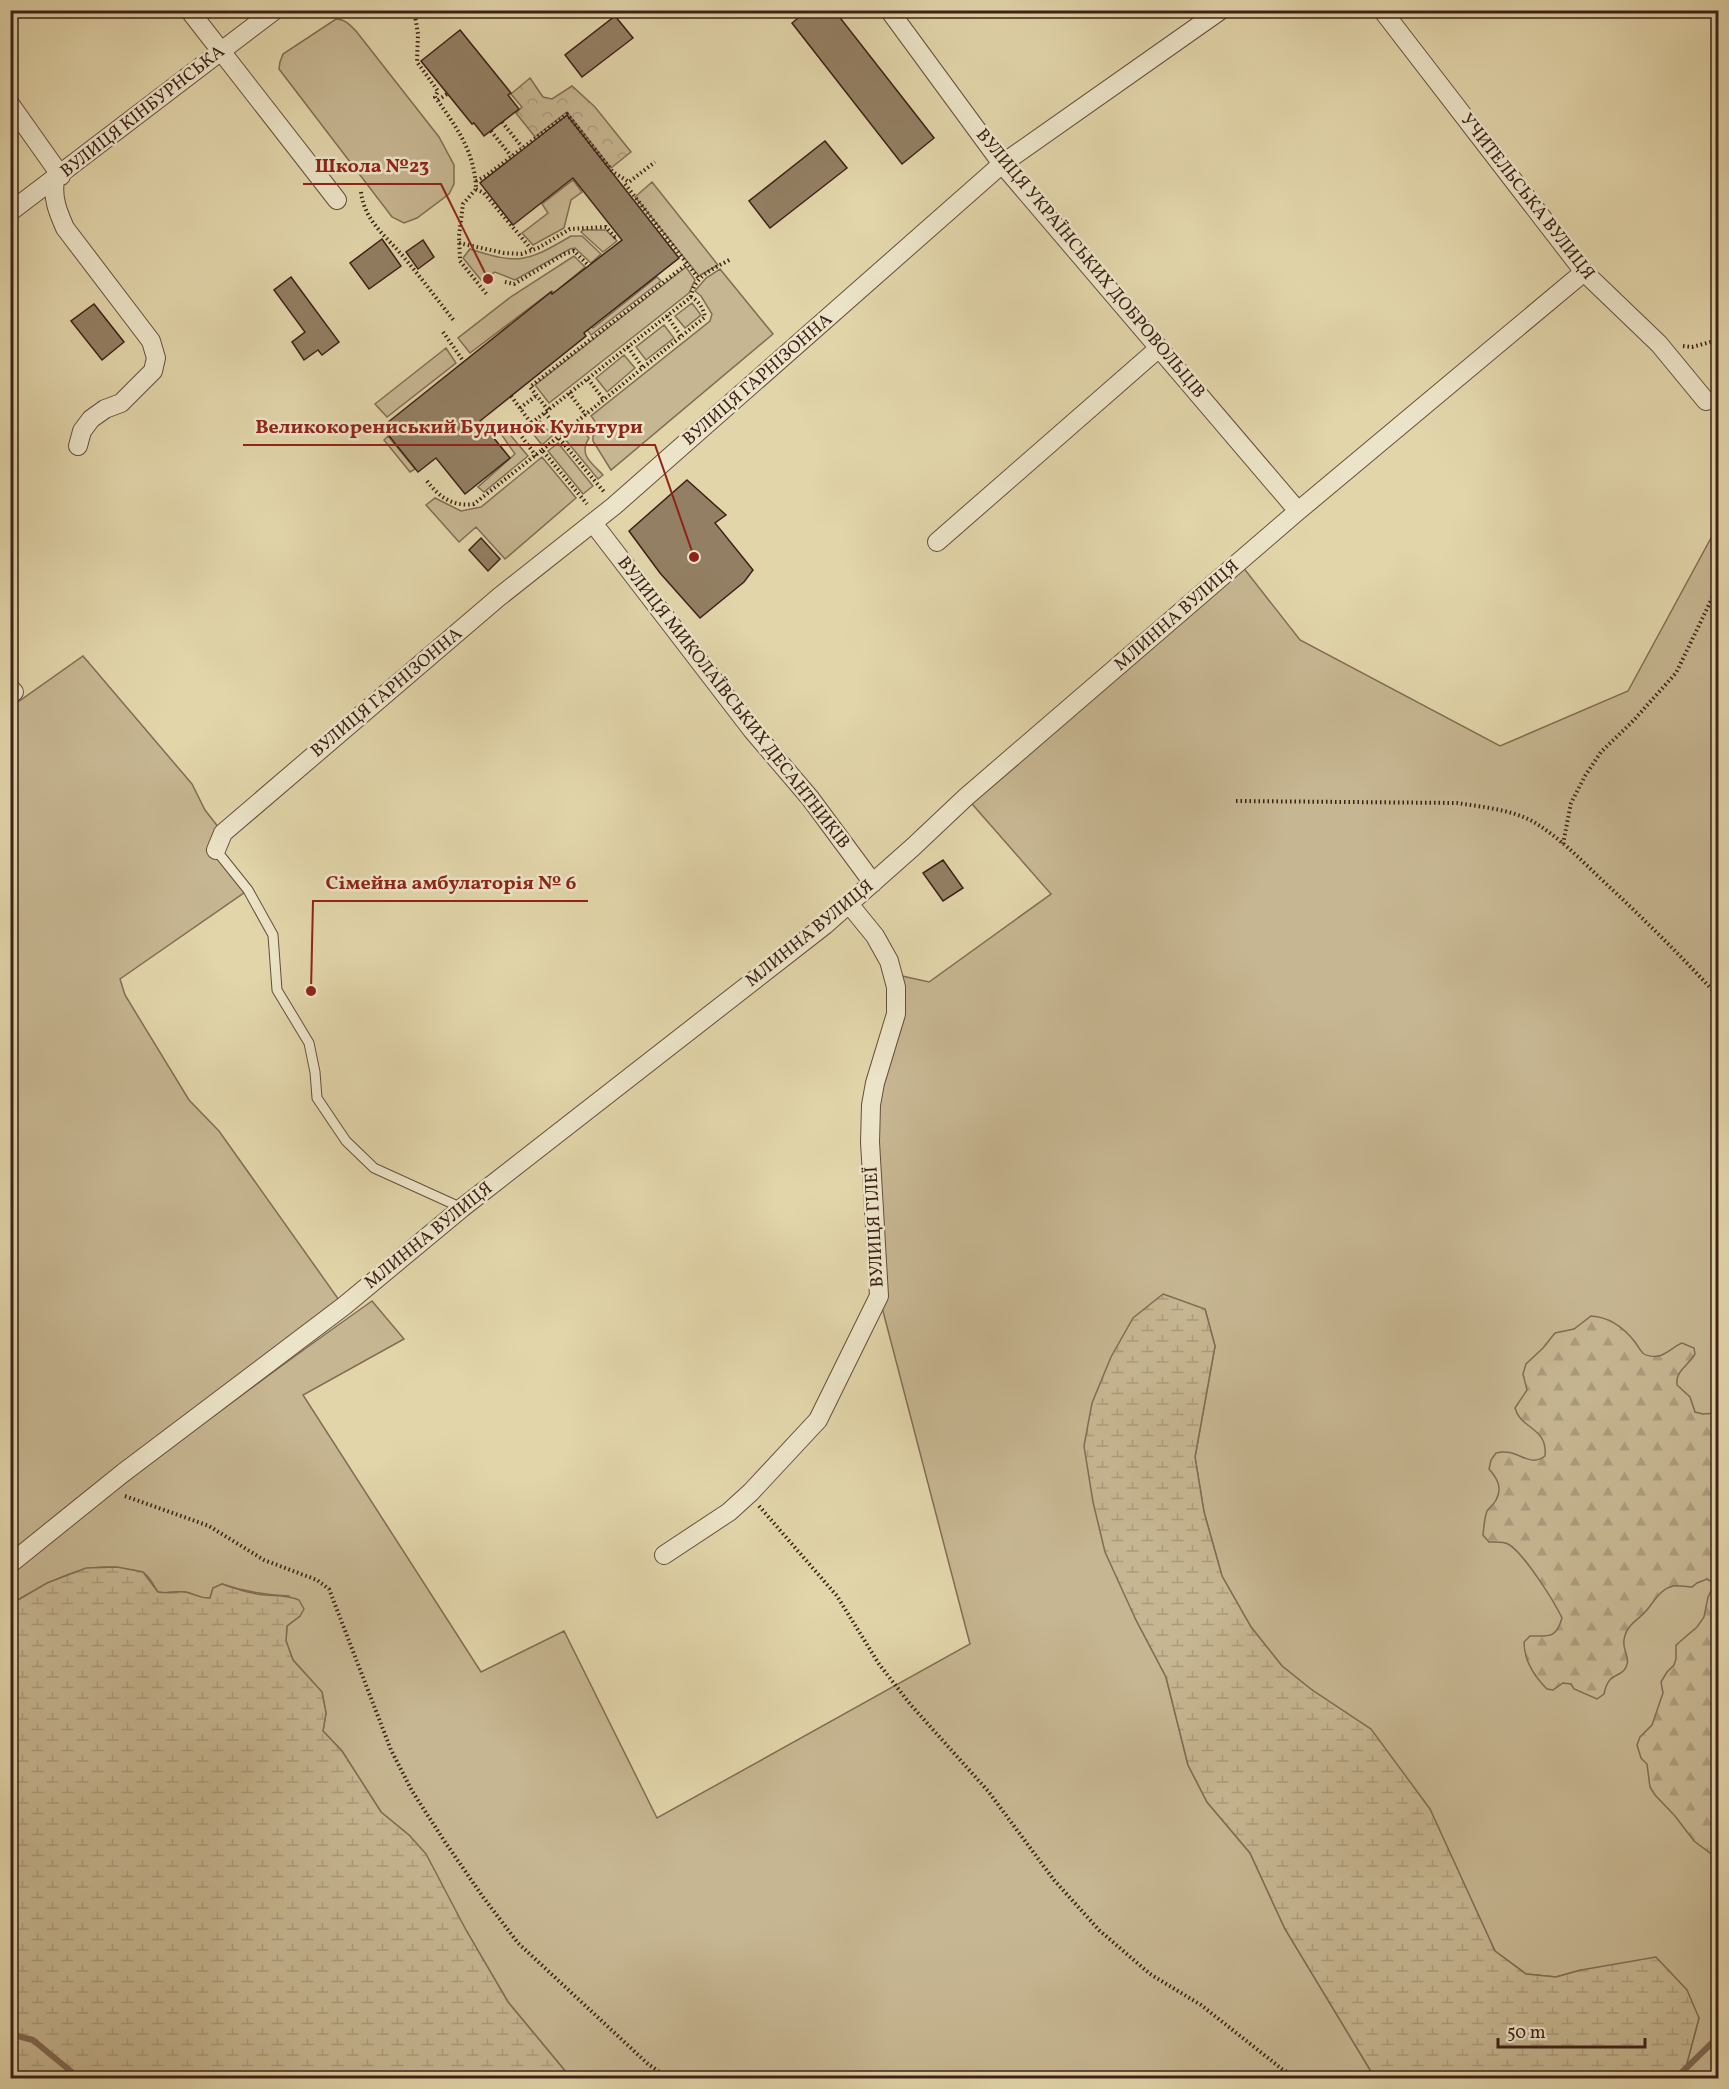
<svg xmlns="http://www.w3.org/2000/svg" width="1729" height="2089" font-family="Vollkorn,serif">
	<defs>
		<pattern id="forest-firs" width="22" height="20" patternUnits="userSpaceOnUse" patternTransform="scale(1.5)"><rect width="22" height="20" fill="#c6b691"/><path d="M5 1l3.5 6h-7zM16 11l3.5 6h-7z" fill="#ab9c7c"/></pattern>
		<pattern id="wetland-marsh" width="20" height="14" patternUnits="userSpaceOnUse" patternTransform="scale(1.5)"><rect width="20" height="14" fill="#c6b691"/><path d="M1 5h8M5 5V1M11 12h8M15 12V8" fill="none" stroke="#ab9c7c"/></pattern>
		<pattern id="park-crowns" width="20" height="18" patternUnits="userSpaceOnUse" patternTransform="scale(1.5)"><rect width="20" height="18" fill="#c6b691"/><path d="M2 6a3 3 0 1 1 6 0M12 15a3 3 0 1 1 6 0" fill="none" stroke="#ab9c7c"/></pattern>
	</defs>
	<rect width="100%" height="100%" fill="#e2d5aa"/>
	<filter id="stains"><feTurbulence type="fractalNoise" baseFrequency=".00333" numOctaves="4"/><feColorMatrix values="0 0 0 0 .2 0 0 0 0 .09 0 0 0 0 .02 0 0 0 .5 -.17"/></filter>
	<radialGradient id="worn" r=".72"><stop offset=".6" stop-color="#630" stop-opacity="0"/><stop offset="1" stop-color="#630" stop-opacity=".3"/></radialGradient>
	<path fill="#c6b691" stroke="#826c54" stroke-width="1.5" d="M336,19C345,19 350,25 356,31L439,137L454,165V184L449,194L417,218L404,223L392,217L279,69L280,62L283,54Z
		M573,180L582,192L571,200L564,228L533,245L522,233L548,213L542,204Z
		M652,182L718,265L699,276L635,197Z
		M583,230H606L617,241L603,252L581,232Z
		M571,236H582L601,254L591,263L575,248L570,249L515,280L495,272L481,280L463,258L470,249C519,265 527,262 571,236Z
		M574,256L585,267L561,287L573,302L565,307L552,291L470,353L458,338L512,296Z
		M686,267L695,280L689,293L549,403L535,385Z
		M720,269L773,334L611,470L593,441V436L600,428L591,416L710,321L712,314L701,296L695,291L706,278Z
		M657,277L661,281L591,335L577,316L581,313L593,328Z
		M692,303L701,315L685,328L675,316Z
		M664,325L674,338L646,360L636,347Z
		M446,348L456,363L387,417L375,404Z
		M624,355L635,368L607,392L596,378Z
		M540,421L552,436L542,445L530,430Z
		M579,426L589,438C578,455 592,463 603,475L598,479L564,438Z
		M506,430L528,456L484,492L478,487L515,454L501,434Z
		M388,436L415,469L410,472L384,440Z
		M558,443L593,486L583,494L548,451Z
		M542,457L576,498L505,559L476,527L459,542L426,505L435,498L461,511L481,507Z
		M1718,525V2078H1683L1699,2018L1581,1970L1556,1977L1526,1974L1495,1951L1466,1890L1312,1690L1282,1666L1251,1627L1222,1576L1204,1512L1195,1457L1215,1346L1205,1309L1135,1618L1166,1677L1188,1765L1207,1802L1250,1853L1285,1929L1375,2078H571L508,2002L410,1836L381,1812L342,1751L323,1731L326,1713L322,1692L293,1660L286,1641L287,1626L300,1616L289,1596C265,1595 245,1592 222,1584L213,1588L210,1598C200,1599 194,1593 184,1592C175,1591 167,1594 158,1592C154,1586 150,1577 144,1573C139,1570 131,1570 125,1569C84,1560 45,1584 11,1604V1573C128,1478 249,1388 372,1301L404,1339L303,1395L481,1672L564,1631L657,1818L970,1644L879,1296L873,1197L883,1057L893,974L929,982L1051,894L966,797L1239,562L1300,640L1500,746L1628,691Z
		M83,656L192,784L205,810L223,833L216,850L248,890L120,979L125,995L189,1100L219,1131L339,1300L92,1486L11,1552V707Z"/>
	<path fill="url(#forest-firs)" stroke="#826c54" stroke-width="1.5" d="M1591,1316C1610,1317 1624,1328 1635,1342C1638,1346 1640,1351 1644,1354C1647,1356 1654,1357 1658,1356C1666,1355 1674,1346 1682,1343L1694,1348L1695,1354C1688,1366 1675,1371 1677,1385L1690,1397L1695,1412L1703,1414L1718,1413V1859L1694,1841L1675,1816L1655,1795L1650,1787L1647,1764L1641,1758L1637,1745L1640,1737L1652,1725L1663,1693L1661,1682L1667,1672L1674,1665L1676,1659V1645L1697,1627L1704,1617L1708,1597L1712,1589V1582L1707,1579L1697,1583L1692,1587C1686,1587 1678,1585 1673,1586C1660,1589 1654,1602 1646,1611C1637,1621 1626,1625 1624,1640C1622,1650 1631,1658 1626,1667C1621,1679 1609,1670 1604,1694L1597,1699L1574,1689L1571,1684L1563,1683L1553,1690L1547,1689C1534,1676 1524,1661 1524,1642L1530,1636C1549,1636 1556,1639 1562,1618C1554,1601 1523,1552 1508,1544C1503,1541 1494,1542 1489,1542L1483,1535C1484,1527 1484,1519 1487,1511C1490,1507 1494,1504 1496,1500C1503,1488 1497,1478 1489,1469L1491,1460L1496,1453C1518,1447 1528,1469 1545,1456C1548,1427 1520,1429 1515,1408L1527,1390L1523,1374L1526,1364L1543,1348L1555,1333L1574,1329Z"/>
	<path fill="url(#wetland-marsh)" stroke="#826c54" stroke-width="1.5" d="M1163,1294L1205,1309L1215,1346L1195,1457L1204,1512L1222,1576L1251,1627L1282,1666L1312,1690L1371,1729L1430,1809L1495,1951L1526,1974L1556,1977L1581,1970L1656,1957L1687,1990L1699,2018L1683,2078H1375L1285,1929L1250,1853L1207,1802L1188,1765L1166,1677L1135,1618L1105,1552L1093,1502L1084,1446L1092,1403L1111,1357L1133,1318Z
		M117,1567L143,1572L158,1592C167,1594 175,1591 184,1592C194,1593 200,1599 210,1598L213,1588L222,1584C236,1589 250,1594 265,1595C278,1596 287,1595 299,1600L304,1609L300,1616L287,1626L286,1641L293,1660L322,1692L326,1713L323,1731L342,1751L381,1812L410,1836L426,1854L466,1930L508,2002L571,2078H11V1604L47,1583L86,1568Z"/>
	<path fill="url(#park-crowns)" stroke="#826c54" stroke-width="1.5" d="M530,78L543,97L552,99L572,86L595,107L631,152L611,168L567,112L535,137L516,113L522,107L511,94Z"/>
	<g fill="none" stroke-linecap="round" stroke-linejoin="round">
		<path stroke="#7f6851" stroke-width="6" d="M10,2034L33,2040L79,2078
			M1676,2078L1718,2037"/>
	</g>
	<path fill="#937f63" stroke="#3e2117" stroke-width="1.5" d="M808,10H834L934,138L902,164L792,23Z
		M615,16L633,38L582,77L565,55Z
		M460,30L511,93L508,95L519,109L484,136L474,123L472,124L421,61Z
		M567,115L679,258L584,333L586,336L480,421L510,458L465,494L436,458L418,472L382,427L551,292L552,294L622,240L573,178L513,225L480,183Z
		M825,141L847,168L770,228L749,201Z
		M382,239L401,266L369,289L350,263Z
		M423,240L434,257L418,269L406,252Z
		M291,277L339,342L322,355L318,350L304,360L292,342L305,332L274,290Z
		M94,304L124,342L102,360L71,321Z
		M687,480L726,515L715,523L753,570L744,582L700,618L660,573L629,531Z
		M481,538L500,559L488,571L469,550Z
		M943,860L963,888L943,901L923,873Z"/>
	<g fill="none" stroke-linecap="round" stroke-linejoin="round">
		<g stroke="#674e3c" stroke-width="11">
			<path id="lane" d="M216,850L248,890L273,935L277,990L309,1043L315,1072L317,1098L346,1141L374,1168L462,1208"/>
		</g>
		<g stroke="#674e3c" stroke-width="20">
			<path id="street" d="M189,10L337,200
				M889,10L1002,164L1298,511
				M1382,10L1584,272L1659,344L1706,401
				M10,104L61,176
				M55,180C52,198 58,212 65,228L151,341L156,358L153,371L121,403L105,409L91,419L82,431L78,446
				M10,212L275,10
				M593,523L752,730L810,798L873,883
				M937,542L1159,348
				M10,688L14,692
				M216,850L223,833L499,597L614,506L1002,164L1221,10
				M664,1555L729,1512L751,1492L818,1420L879,1296L870,1142L871,1105L875,1083L896,1014V987L889,961L875,936L849,904
				M10,1564L123,1473L344,1306L462,1208L825,925L913,847L966,797L1298,511L1584,272"/>
		</g>
		<path stroke="#3e2117" stroke-width="4" stroke-dasharray="1.5 3" stroke-linecap="butt" d="M414,10L418,34L417,62L438,91L435,97C456,126 475,152 476,189L463,204L459,236L460,261L488,296
			M438,100L447,94
			M502,122L522,147
			M491,131L511,156
			M476,181L486,176L567,114L613,172L629,182L655,162
			M625,184L699,279
			M476,189L484,193L532,250
			M361,192C365,223 388,237 406,260C423,280 439,302 455,322
			M459,243L504,253L521,254L538,248L570,229L606,227L615,237L618,235
			M505,282L514,284L564,254L574,251L589,266
			M691,297C694,276 713,269 731,259
			M667,316L681,336
			M443,332L464,362
			M1683,346L1692,347L1718,340
			M628,347L643,368
			M588,379L604,400
			M569,393L586,415
			M511,396L531,423
			M520,408L537,395
			M548,410L530,387L687,264
			M545,413L563,434
			M542,450L558,437L605,493
			M536,456L519,433L691,297C699,301 703,308 705,317L558,437
			M427,481C439,497 453,507 474,504L542,450L587,504
			M1236,801L1457,803C1482,807 1509,809 1532,821C1558,836 1580,859 1602,880C1642,917 1681,956 1718,996
			M1563,844L1571,803L1585,776L1601,752L1633,721L1676,673L1718,586
			M125,1496L209,1526L264,1560L317,1580L329,1589L391,1750L412,1791L445,1842L483,1897L518,1943L648,2064L668,2078
			M759,1506L837,1596L879,1664L910,1704L988,1791L1054,1880L1099,1930L1150,1974L1201,2005L1282,2069L1297,2078"/>
		<use href="#lane" stroke="#ece4c8" stroke-width="9"/>
		<use href="#street" stroke="#ece4c8" stroke-width="18"/>
	</g>
	<g text-anchor="middle" dominant-baseline="central" stroke-width="5" stroke-linejoin="round" paint-order="stroke">
		<g font-size="18" fill="#3e2117" stroke="#ece4c8">
			<text transform="translate(143 112) rotate(-38)">ВУЛИЦЯ КІНБУРНСЬКА</text>
			<text transform="translate(1527 197) rotate(52)">УЧИТЕЛЬСЬКА ВУЛИЦЯ</text>
			<text transform="translate(1090 264) rotate(50)">ВУЛИЦЯ УКРАЇНСЬКИХ ДОБРОВОЛЬЦІВ</text>
			<text transform="translate(758 380) rotate(-41)">ВУЛИЦЯ ГАРНІЗОННА</text>
			<text transform="translate(1177 616) rotate(-41)">МЛИННА ВУЛИЦЯ</text>
			<text transform="translate(387 693) rotate(-40)">ВУЛИЦЯ ГАРНІЗОННА</text>
			<text transform="translate(733 703) rotate(52)">ВУЛИЦЯ МИКОЛАЇВСЬКИХ ДЕСАНТНИКІВ</text>
			<text transform="translate(810 934) rotate(-39)">МЛИННА ВУЛИЦЯ</text>
			<text transform="translate(875 1227) rotate(-93)">ВУЛИЦЯ ГІЛЕЇ</text>
			<text transform="translate(429 1236) rotate(-39)">МЛИННА ВУЛИЦЯ</text>
		</g>
	</g>
	<path fill="none" stroke="#8f2418" stroke-width="2" d="M488 279L441 184H303M694 557L655 445H243M311 991L313 901H588"/>
	<g fill="#8f2418" stroke="#ece4c8" stroke-width="2">
		<circle cx="488" cy="279" r="6"/>
		<circle cx="694" cy="557" r="6"/>
		<circle cx="311" cy="991" r="6"/>
	</g>
	<g font-size="20" text-anchor="middle" font-weight="bold" fill="#8f2418" stroke="#ece4c8" stroke-width="5" stroke-linejoin="round" paint-order="stroke">
		<text x="372" y="172">Школа №23</text>
		<text x="449" y="433">Великокорениський Будинок Культури</text>
		<text x="451" y="889">Сімейна амбулаторія № 6</text>
	</g>
	<rect width="1729" height="2089" fill="none" stroke="#e2d5aa" stroke-width="36"/>
	<rect x="12" y="12" width="1705" height="2065" fill="none" stroke="#3e2117" stroke-width="3"/>
	<rect x="18" y="18" width="1693" height="2053" fill="none" stroke="#3e2117" stroke-width="1.5"/>
	<path d="M1498 2038v9h147v-9" fill="none" stroke="#3e2117" stroke-width="3"/>
	<text x="1507" y="2038" font-size="18" fill="#3e2117" stroke="#ece4c8" stroke-width="4.5" paint-order="stroke">50 m</text>
	<rect width="100%" height="100%" filter="url(#stains)"/>
	<rect width="100%" height="100%" fill="url(#worn)"/>
</svg>
